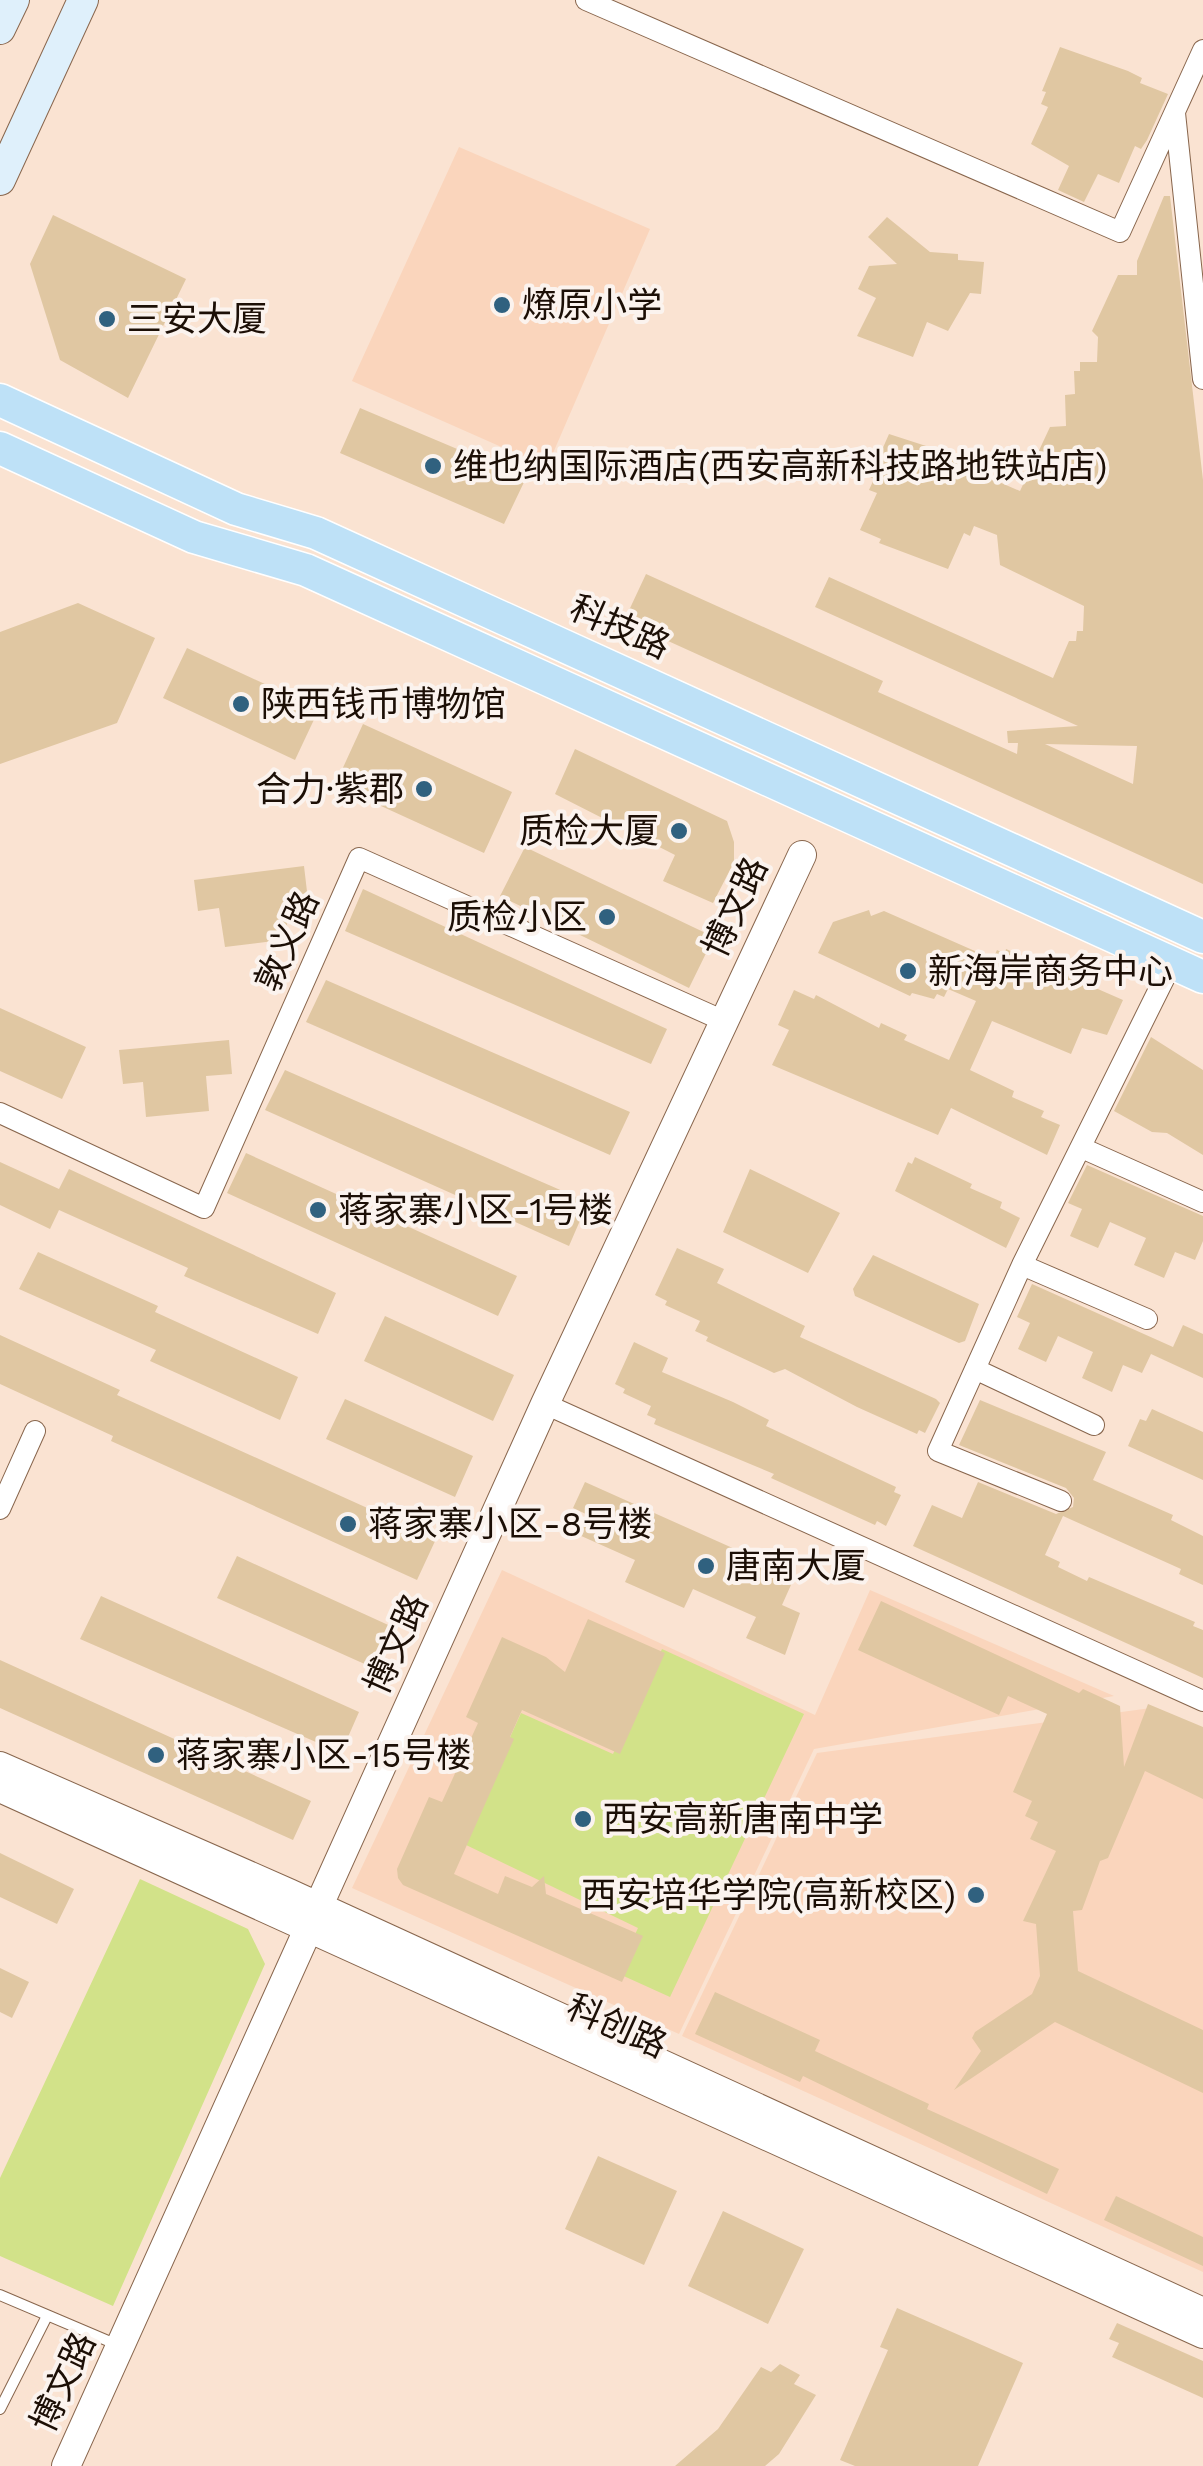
<svg xmlns="http://www.w3.org/2000/svg" width="1203" height="2466" font-family="'Work Sans','Noto Sans SC',sans-serif">
	<rect width="100%" height="100%" fill="#fae3d2"/>
	<path fill="#fad5bc" d="M459,147L650,229L547,467L352,381Z
		M502,1570L815,1715L870,1590L1114,1696L814,1749L679,2034L352,1888Z
		M1151,1708L1203,1732V2272L682,2036L817,1753Z"/>
	<path fill="#d2e289" d="M662,1649L804,1714L670,1997L617,1973L638,1928L462,1843L521,1713L613,1754Z
		M140,1879L248,1929L265,1964L113,2306L0,2256V2178Z"/>
	<path fill="#e0c7a2" fill-rule="evenodd" d="M1060,47L1128,71L1142,78L1140,83L1168,94L1147,140L1141,149L1135,146L1119,183L1098,174L1084,202L1058,190L1069,166L1031,144L1048,107L1041,104L1046,92L1042,91Z
		M1164,196H1170L1203,480V884L624,621L646,574L883,681L878,692L1017,754L1018,743H1008L1007,731L1078,726L815,607L829,577L1053,678L1069,641H1076L1077,631H1083L1084,606L1000,565L997,535L974,526L970,536L964,533L948,569L879,543L881,539L860,530L877,493L869,490L874,479L870,477L889,434L957,456L972,462L969,469L1020,491L1050,427L1066,426L1065,395L1075,394L1074,371H1080V362H1097L1098,337L1092,331L1118,275H1137V261ZM1045,744L1137,746L1133,784Z
		M53,215L186,279L128,398L60,360L30,264Z
		M887,217L930,252L958,254V260L984,262L981,294L970,293L948,331L927,322L913,357L857,336L876,298L858,289L869,266L897,264L868,237Z
		M360,408L526,478L504,524L340,453Z
		M78,603L155,638L117,723L0,764V632Z
		M187,648L319,709L295,760L163,698Z
		M363,724L512,792L484,853L335,785Z
		M575,749L727,821L734,842V862L713,903L663,881L675,855L555,794Z
		M525,847L714,937L689,988L500,896Z
		M304,866L308,900L284,903L289,939L225,947L219,908L198,911L194,880Z
		M363,889L667,1029L651,1064L345,931Z
		M869,910L871,916L884,911L993,959L997,950L1005,954L1006,949L1123,1000L1107,1035L1082,1028L1071,1054L992,1021L970,1070L1014,1091L1012,1097L1044,1111L1041,1117L1060,1125L1047,1155L951,1108L938,1135L772,1065L789,1030L778,1025L794,990L814,999L816,995L879,1028L881,1023L907,1035L904,1040L949,1060L976,1001L948,989L944,997L937,994L934,999L912,993L910,996L818,953L833,922Z
		M326,980L630,1112L610,1155L306,1022Z
		M0,1008L86,1047L62,1099L0,1071Z
		M1151,1037L1203,1070V1155L1167,1133L1152,1132L1114,1111Z
		M229,1040L232,1074L206,1076L209,1111L146,1117L143,1082L123,1084L119,1050Z
		M285,1070L588,1202L569,1246L265,1110Z
		M246,1153L517,1276L498,1316L227,1193Z
		M915,1157L972,1184L970,1188L1002,1202L1000,1208L1020,1218L1006,1248L895,1191L908,1162L912,1164Z
		M0,1162L59,1189L69,1169L336,1293L318,1334L184,1276L188,1268L59,1210L50,1229L0,1205Z
		M1087,1165L1203,1216V1241L1195,1260L1175,1252L1164,1278L1134,1265L1146,1238L1110,1222L1098,1248L1070,1236L1082,1209L1068,1203Z
		M750,1169L840,1213L808,1273L723,1232Z
		M677,1248L724,1269L717,1283L805,1326L800,1337L936,1399L940,1403L925,1433L919,1430L917,1434L857,1407L785,1369L774,1373L706,1341L708,1337L695,1331L700,1321L665,1305L667,1301L655,1295Z
		M38,1252L158,1306L155,1312L298,1377L280,1420L150,1361L156,1350L19,1289Z
		M873,1255L979,1304L965,1341L959,1343L855,1296L853,1289Z
		M1032,1284L1173,1347L1183,1325L1203,1334V1378L1151,1354L1142,1373L1123,1365L1112,1392L1082,1378L1093,1352L1058,1336L1046,1362L1018,1349L1030,1323L1017,1317Z
		M385,1316L514,1375L493,1421L364,1361Z
		M0,1335L120,1390L117,1395L436,1539L417,1580L111,1441L113,1436L0,1384Z
		M634,1342L668,1358L662,1372L733,1402L769,1420L766,1426L896,1487L894,1492L901,1495L886,1526L877,1521L875,1525L771,1478L774,1474L654,1424L656,1419L647,1415L651,1406L623,1393L625,1389L615,1384Z
		M345,1399L473,1456L455,1497L326,1439Z
		M980,1400L1106,1452L1093,1480L1173,1515L1171,1520L1203,1536V1585L1179,1574L1181,1569L1063,1516L1045,1555L1060,1562L1058,1567L1087,1581L1089,1577L1195,1622L1193,1626L1203,1630V1678L913,1546L932,1505L962,1518L978,1482L1056,1514L1073,1507L1074,1498L1066,1488L959,1445Z
		M1152,1409L1203,1432V1480L1128,1446L1140,1419L1146,1421Z
		M585,1482L795,1576L782,1605L800,1613L785,1655L746,1638L756,1617L693,1589L684,1608L625,1582L635,1560L579,1535L588,1515L573,1508Z
		M237,1556L397,1629L378,1670L217,1598Z
		M101,1596L359,1712L341,1753L80,1639Z
		M881,1601L1079,1693L1083,1689L1120,1706L1124,1767L1148,1704L1203,1727V1799L1145,1771L1108,1858L1100,1861L1082,1910L1073,1911L1078,1971L1203,2030V2093L1055,2022L954,2090L981,2051L972,2038L975,2032L1032,1994L1040,1976L1036,1924L1023,1921L1056,1851L1030,1839L1038,1822L1025,1816L1032,1801L1013,1792L1047,1714L1008,1696L999,1715L858,1650Z
		M588,1619L665,1653L620,1754L522,1710L510,1737L514,1739L454,1874L498,1894L505,1876L532,1887L544,1876L546,1894L643,1936L622,1982L403,1885L398,1878L397,1869L429,1797L442,1802L478,1723L466,1717L502,1637L546,1657L565,1672Z
		M0,1660L311,1801L293,1840L0,1708Z
		M0,1853L74,1889L57,1924L0,1897Z
		M0,1968L29,1982L12,2018L0,2012Z
		M715,1992L820,2040L815,2051L929,2104L927,2109L1059,2169L1047,2194L803,2076L800,2082L695,2034Z
		M598,2156L677,2191L644,2265L565,2229Z
		M1116,2196L1203,2237V2266L1104,2220Z
		M723,2211L804,2249L768,2324L688,2286Z
		M897,2308L1023,2363L978,2466H855L840,2460L888,2350L880,2347Z
		M1117,2323L1203,2361V2398L1112,2357L1119,2343L1109,2339Z
		M780,2364L800,2375L794,2384L816,2395L779,2454L765,2466H675L718,2429L761,2367L771,2372Z"/>
	<g fill="none" stroke-linecap="round" stroke-linejoin="round">
		<g stroke="#88664d" stroke-width="12">
			<path id="service" d="M0,2295L120,2346
				M0,2409L47,2316"/>
		</g>
		<g stroke="#88664d" stroke-width="22">
			<path id="minor" d="M586,0L1120,232L1203,50
				M1175,113L1203,379
				M0,1113L204,1208L359,858L724,1021
				M1082,1148L1203,1202
				M1022,1265L1147,1319
				M975,1369L1094,1425
				M545,1404L1203,1701
				M1061,1501L938,1451L1022,1265L1172,963
				M0,1509L35,1431"/>
		</g>
		<g stroke="#88664d" stroke-width="30">
			<path id="tertiary" d="M0,1766L289,1893L1203,2312
				M0,1788L1203,2334
				M66,2466L545,1404L802,855"/>
		</g>
		<g stroke="#88664d" stroke-width="32">
			<path id="secondary" d="M0,29L14,0
				M0,180L83,0"/>
		</g>
		<g stroke="#fff" stroke-width="35">
			<path id="primary" d="M0,400L236,509L316,533L1203,937
				M0,448L194,537L306,570L1203,977"/>
		</g>
		<use href="#service" stroke="#fff" stroke-width="10"/>
		<use href="#minor" stroke="#fff" stroke-width="20"/>
		<use href="#tertiary" stroke="#fff" stroke-width="28"/>
		<use href="#secondary" stroke="#dff0fb" stroke-width="30"/>
		<use href="#primary" stroke="#bee1f7" stroke-width="32"/>
	</g>
	<g fill="#30617f" stroke="#fbf3ee" stroke-width="4">
		<circle cx="502" cy="305" r="10"/>
		<circle cx="107" cy="319" r="10"/>
		<circle cx="433" cy="466" r="10"/>
		<circle cx="241" cy="704" r="10"/>
		<circle cx="424" cy="789" r="10"/>
		<circle cx="679" cy="831" r="10"/>
		<circle cx="607" cy="917" r="10"/>
		<circle cx="908" cy="971" r="10"/>
		<circle cx="318" cy="1210" r="10"/>
		<circle cx="348" cy="1524" r="10"/>
		<circle cx="706" cy="1566" r="10"/>
		<circle cx="156" cy="1755" r="10"/>
		<circle cx="583" cy="1819" r="10"/>
		<circle cx="976" cy="1895" r="10"/>
	</g>
	<g text-anchor="middle" dominant-baseline="central" stroke-width="8" stroke-linejoin="round" paint-order="stroke">
		<g font-size="35" fill="#1c0f06" stroke="#fbf3ee" text-anchor="start">
			<text x="522" y="305">燎原小学</text>
			<text x="127" y="319">三安大厦</text>
			<text x="453" y="466">维也纳国际酒店(西安高新科技路地铁站店)</text>
			<text x="261" y="704">陕西钱币博物馆</text>
			<text x="404" y="789" text-anchor="end">合力·紫郡</text>
			<text x="659" y="831" text-anchor="end">质检大厦</text>
			<text x="587" y="917" text-anchor="end">质检小区</text>
			<text x="928" y="971">新海岸商务中心</text>
			<text x="338" y="1210">蒋家寨小区-1号楼</text>
			<text x="368" y="1524">蒋家寨小区-8号楼</text>
			<text x="726" y="1566">唐南大厦</text>
			<text x="176" y="1755">蒋家寨小区-15号楼</text>
			<text x="603" y="1819">西安高新唐南中学</text>
			<text x="956" y="1895" text-anchor="end">西安培华学院(高新校区)</text>
		</g>
		<g font-size="35" fill="#1c0f06" stroke="#fbf3ee">
			<text transform="translate(620 627) rotate(24)">科技路</text>
			<text transform="translate(735 907) rotate(-65)">博文路</text>
			<text transform="translate(287 941) rotate(-66)">敦义路</text>
			<text transform="translate(396 1644) rotate(-66)">博文路</text>
			<text transform="translate(617 2026) rotate(24)">科创路</text>
			<text transform="translate(63 2382) rotate(-65)">博文路</text>
		</g>
	</g>
</svg>
